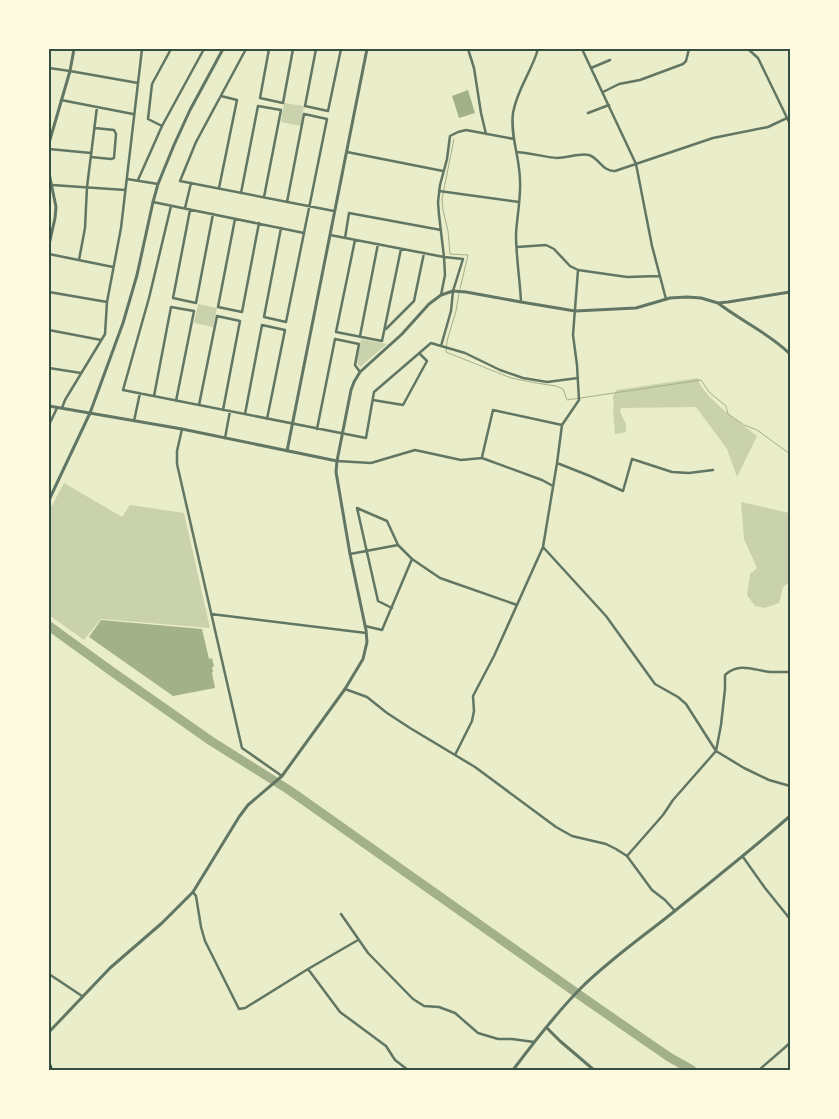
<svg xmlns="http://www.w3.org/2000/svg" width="839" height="1119" font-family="'Space Grotesk',sans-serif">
	<rect width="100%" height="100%" fill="#e9edc9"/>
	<path fill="#cad2ad" d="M284,103L304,106L301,126L281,122Z
		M198,304L217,308L213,327L194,323Z
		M361,339L387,344L360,367L357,362Z
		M698,378C702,397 741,423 757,436L737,477L727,449L696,407L621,408L620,412L626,424V432L615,434L613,408L614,405L613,397L616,390Z
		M64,483L122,517L130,505L184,513L210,628L101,619L84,640L49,615V511Z
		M741,502L789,513L790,515V582L783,587L779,603L765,608L755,606L747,595L750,574L757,568L744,539Z"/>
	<path fill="#a3b18a" d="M468,90L475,113L459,118L452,96Z
		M101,620L202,629L209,659L212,658L214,667H212L213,672L212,673L215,688L173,696L89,637Z"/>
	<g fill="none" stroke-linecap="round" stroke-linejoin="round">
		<path stroke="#a3b18a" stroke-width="1" d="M454,139L442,199L443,210L448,231L450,254L468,255L460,289
			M459,293L456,311L447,341L446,352L511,378L536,383L556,386L563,389L567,400L701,380L709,392L726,406L728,414L744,425L757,430L790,454"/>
		<path stroke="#a3b18a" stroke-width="9" d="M49,626L114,673L211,741L289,790L588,1001L669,1057L692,1070"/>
		<path stroke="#617663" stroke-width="2.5" d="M246,49L196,142L180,181L334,211
			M269,49L260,98L283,103L293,49
			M316,49L305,106L328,111L341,49
			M468,49L474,68L481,113L486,134
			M582,49L636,164L652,246L666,299
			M748,49L758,58L790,124
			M49,68L70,71L138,83
			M591,68L610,60
			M603,92L619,84L640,80L683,64L686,61L689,49
			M61,100L133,114
			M588,113L609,105
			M162,126L204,49
			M49,149L91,153
			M347,152L443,171
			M517,152C531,153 544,157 557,158C567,158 579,153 589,155C599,158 603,172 615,171L713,138L768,127L787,118
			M91,157L111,159L114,158L116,134L114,130L95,128
			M127,179L158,184
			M138,180L162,126L148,119L152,84L171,49
			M52,185L125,190
			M219,188L237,100L221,96
			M439,191L519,202
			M241,193L258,106L281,110L264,197
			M153,202L304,233
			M171,206L149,298L123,390L366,438L374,392L431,343L441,346L451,311L453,291L463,259L444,257L330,235
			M185,208L191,183
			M190,210L173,298L196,303L213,214
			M235,219L218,307L242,312L259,223
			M281,228L264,317L286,322L327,119L304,114L287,202
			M345,238L349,213L441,230
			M355,240L336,332L382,341L401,249
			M517,247L546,245L554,249L570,266L578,270L627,277L659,276
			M49,254L113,267
			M79,260L85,228L87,187L97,107
			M49,292L107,302
			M441,295L445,275L444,257L439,215L438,202L440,185L447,159L450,136L458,132L466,130L514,139
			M521,302C520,280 516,257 516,234C517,216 521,198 520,181C520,158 510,136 513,113C517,89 532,71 538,49
			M386,329L414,301L424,253
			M49,330L101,340
			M360,336L378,244
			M441,346L465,353L500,370L523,378L547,382L578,378
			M49,368L81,373
			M154,396L171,307L194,311L176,401
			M373,400L403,405L427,361L419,353
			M199,405L217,316L240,321L223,410
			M62,408L65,400L105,334L107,302L121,228L142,49
			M245,414L262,325L285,330L267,419
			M134,421L140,393
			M49,425L57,408
			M182,429L177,451V464L242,748L282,776
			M317,429L335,339L359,344L355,365L360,372
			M225,438L230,411
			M482,457L493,410L562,425
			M337,461L371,463L415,450L461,460L482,458L542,480L553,486
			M557,463L590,476L623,491L632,459L672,472L689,473L713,470
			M357,508L387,521L398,545L412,559L440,578L517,605
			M357,508L378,601L392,608
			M543,547L606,616L655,684L678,697L686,704L716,751L744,768L769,780L790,786
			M350,554L398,545
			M211,614L366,633
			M365,626L382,630L412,559
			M345,689L367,697L387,713L410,728L475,767L556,827L572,836L606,844L616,849L627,856L652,890L665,900L675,911
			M455,755L472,721L474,711L473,696L494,656L543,547L557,463L562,425L579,400L577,365L573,335L578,270
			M627,856L663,815L673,800L716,751L721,725L725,689V675C739,662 753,670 770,672C777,672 784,672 790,672
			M743,857L765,888L790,919
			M193,892L196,896L201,927L205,941L239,1009L245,1008L308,969L340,1012L386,1046L395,1060L408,1070
			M341,914L368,953L413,999L424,1006L439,1007L455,1013L478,1033L498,1039H512L534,1042
			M308,969L358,940
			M49,974L82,996
			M759,1070L790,1043"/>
		<path stroke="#617663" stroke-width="3" d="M49,143L70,71L74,49
			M49,173L56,207L55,218L49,245
			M718,303C741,321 769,333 790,354
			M49,406L182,429L337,461
			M287,451L367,49
			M49,500L90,413L123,323L137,275L153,202L158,184L174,145L190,110L223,49
			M547,1028L560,1041L594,1070
			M49,1032L110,968L162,923L193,892L239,817L248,805L282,776L345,689L363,659L367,642L366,630L350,554L336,472L337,461L351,390L354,382L360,372L402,334L429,304L441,295L453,291L466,292L521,302L575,311L636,308L670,298L687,297L701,298L718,303L728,302L790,292
			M513,1070C534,1042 556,1013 581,988C607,962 638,940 666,918C708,884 750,851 790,816"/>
		<path stroke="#344e41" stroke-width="4" d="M49,1064L51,1070"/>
	</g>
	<rect width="839" height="1119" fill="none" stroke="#fefae0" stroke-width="100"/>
	<rect x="50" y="50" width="739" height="1019" fill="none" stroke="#344e41" stroke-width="2"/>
</svg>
